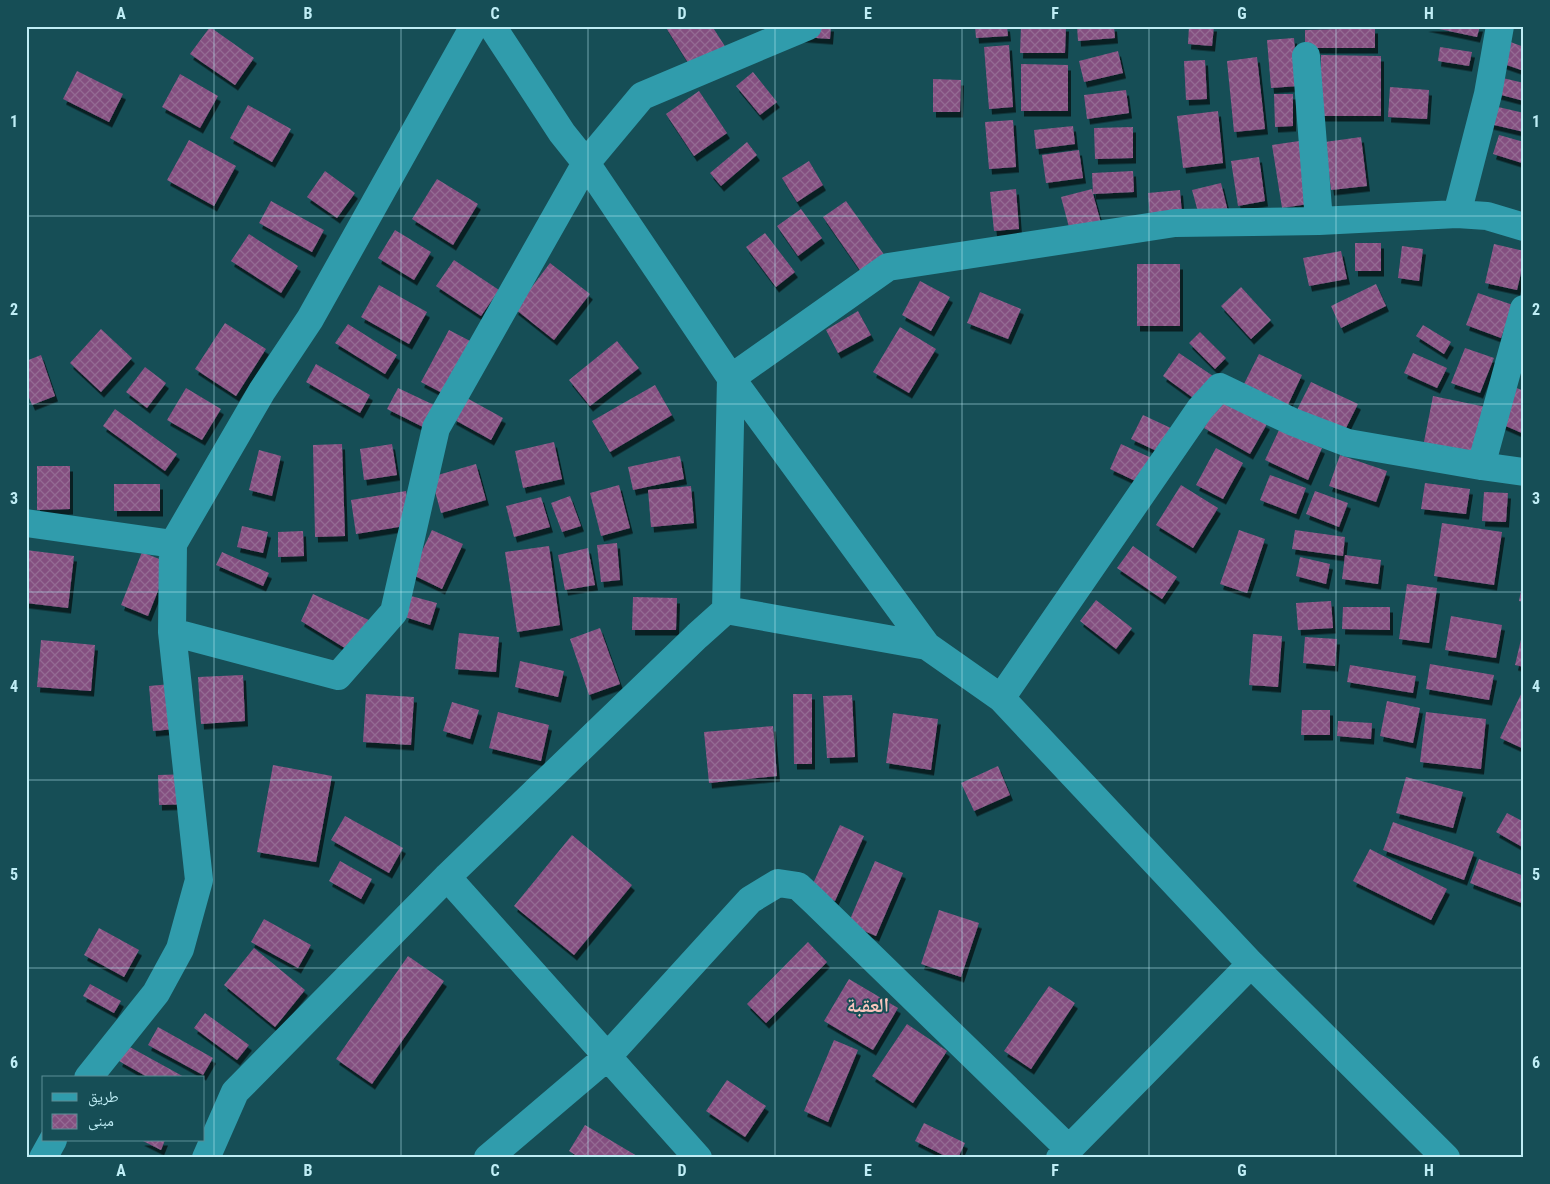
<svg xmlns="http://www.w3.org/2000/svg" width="1550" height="1184" font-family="'Roboto Condensed','Noto Naskh Arabic',sans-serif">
	<defs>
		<pattern id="building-cross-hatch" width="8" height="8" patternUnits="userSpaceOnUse" patternTransform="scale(1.25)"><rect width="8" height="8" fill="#845080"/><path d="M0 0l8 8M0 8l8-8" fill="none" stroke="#946a93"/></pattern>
		<filter id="shadow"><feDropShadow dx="3" dy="5.5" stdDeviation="0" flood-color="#0009"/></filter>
	</defs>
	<rect width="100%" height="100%" fill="#164e56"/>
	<path fill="url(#building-cross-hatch)" filter="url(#shadow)" d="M665,26H712L726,48L692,69Z
		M790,26H831L830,39L790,36Z
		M975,26H1007L1008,36L976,38Z
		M1021,26H1066L1065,53H1020Z
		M1077,26H1114L1115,38L1078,41Z
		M1189,26H1214L1212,46L1188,44Z
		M1425,26H1480L1477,37Z
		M210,27L254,58L235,85L190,54Z
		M1375,28V48H1305V30Z
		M1294,38L1298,86L1271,88L1267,40Z
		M1505,40L1524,47V71L1498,62Z
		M1009,45L1013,107L989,109L984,47Z
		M1440,47L1472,52L1469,66L1438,61Z
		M1118,51L1123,73L1084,82L1079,61Z
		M1321,55L1381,56V116H1321Z
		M1257,57L1265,129L1234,132L1227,61Z
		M1205,60L1207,99L1186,100L1184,61Z
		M1021,64L1068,65V111H1021Z
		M77,71L123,94L109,122L63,99Z
		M753,72L777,102L760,115L736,86Z
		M180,74L218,96L200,128L162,107Z
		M1494,76L1524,83V101L1490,92Z
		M933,79L961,80L960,112H933Z
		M1390,87L1429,90L1427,119L1388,117Z
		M1126,90L1129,113L1087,119L1084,95Z
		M699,91L727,133L694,156L666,114Z
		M1274,94H1293V126L1275,127Z
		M248,105L291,129L272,162L230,138Z
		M1494,106L1524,113V132L1490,124Z
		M1218,111L1223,163L1183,168L1177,116Z
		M1013,120L1016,167L989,169L985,122Z
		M1073,126L1075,144L1036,149L1034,130Z
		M1133,127V158L1095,159L1094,128Z
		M1499,135L1524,142V157L1522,163L1493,154Z
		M1361,137L1367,186L1331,190L1325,142Z
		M189,140L236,166L214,206L167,180Z
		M1306,140L1315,203L1282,208L1272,145Z
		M747,142L757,155L721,186L710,173Z
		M1079,150L1083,178L1046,183L1042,155Z
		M1259,157L1265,201L1238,206L1231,161Z
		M809,161L823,185L797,202L782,178Z
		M325,171L355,193L337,218L307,197Z
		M1133,171L1134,192L1093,194L1101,223L1070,231L1061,197L1092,189L1093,194L1092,173Z
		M437,179L478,204L453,245L412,219Z
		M1221,183L1230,220L1202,227L1192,190Z
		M1016,189L1019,229L994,231L990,192Z
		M1180,190L1183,227L1151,230L1148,193Z
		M271,201L324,230L312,252L259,223Z
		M846,201L885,256L862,273L823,217Z
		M801,209L822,238L798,256L777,226Z
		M395,230L431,252L414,280L378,258Z
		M765,233L795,272L776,287L746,247Z
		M249,234L298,266L281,293L231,261Z
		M1355,243H1381V271H1355Z
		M1494,244L1524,251V260L1517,290L1485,283Z
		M1402,246L1423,249L1419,281L1398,278Z
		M1341,251L1347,279L1309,286L1303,258Z
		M454,260L499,290L481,316L436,286Z
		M550,263L590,294L554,340L515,309Z
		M1137,264H1180V326H1137Z
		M920,281L950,297L931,331L902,315Z
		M1376,284L1386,306L1341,328L1331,306Z
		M379,285L427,312L409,344L361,317Z
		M1241,287L1271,320L1251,339L1221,306Z
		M980,292L1021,309L1008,339L967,323Z
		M1478,293L1513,305L1501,338L1466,325Z
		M858,311L871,335L838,353L826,330Z
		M225,323L266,349L236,396L195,369Z
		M348,324L397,355L385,374L335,343Z
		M1423,325L1451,342L1444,354L1416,336Z
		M900,327L936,349L909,393L873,372Z
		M101,329L132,358L101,392L70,363Z
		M449,330L474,343L446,395L421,382Z
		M1200,332L1226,358L1215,369L1189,343Z
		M617,341L639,368L590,406L569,380Z
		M1465,348L1494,358L1480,393L1451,383Z
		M1179,353L1213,376L1196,400L1163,376Z
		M1413,353L1447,368L1437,388L1404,373Z
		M1259,354L1302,375L1286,409L1242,388Z
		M41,355L55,396L32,405L26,390V361Z
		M316,364L370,395L360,413L306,382Z
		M145,367L166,383L147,408L126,392Z
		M1311,382L1358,404L1343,434L1296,412Z
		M655,385L672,415L610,452L592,421Z
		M1514,387L1524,391V434L1499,423Z
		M186,388L221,409L202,440L167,420Z
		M398,388L434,405L423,427L387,409Z
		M1433,396L1486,407L1476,458L1423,447Z
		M465,397L503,418L491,440L453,419Z
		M1221,399L1267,424L1250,454L1204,428Z
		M115,409L177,454L165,471L103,426Z
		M1143,415L1175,430L1163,454L1131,439Z
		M1280,428L1322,448L1308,480L1265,460Z
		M554,442L562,479L523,488L515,451Z
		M342,444L345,536L315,537L313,445Z
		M392,444L397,475L364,480L360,449Z
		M1121,444L1158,461L1146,486L1110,469Z
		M1216,448L1243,463L1223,499L1196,485Z
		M259,450L281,456L272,496L249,490Z
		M1340,455L1387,471L1376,502L1329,486Z
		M680,456L684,479L633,490L628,467Z
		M476,464L486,500L441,513L431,477Z
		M37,466H70V509L37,510Z
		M1270,475L1306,488L1296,514L1260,500Z
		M1425,483L1470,489L1466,514L1421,509Z
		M114,484H160V511H114Z
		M619,485L630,528L601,536L590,493Z
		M1181,485L1218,508L1193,548L1156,525Z
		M691,486L694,523L651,527L648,490Z
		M406,491L411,525L356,534L351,500Z
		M1315,491L1348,503L1339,527L1306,514Z
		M1484,492L1508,493L1506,522L1482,521Z
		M570,496L581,526L562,532L551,503Z
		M541,497L550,527L514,537L506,506Z
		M1442,523L1502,532L1494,585L1434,576Z
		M242,526L268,532L263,553L237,547Z
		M432,530L463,544L442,589L411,574Z
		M1239,530L1265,539L1247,593L1220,584Z
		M1295,530L1345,537L1343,556L1292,549Z
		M303,531L304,556L278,557V532Z
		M617,543L620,580L601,582L597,545Z
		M549,546L560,625L517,632L505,552Z
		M1133,546L1177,577L1162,599L1117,568Z
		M588,548L595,585L565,590L558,555Z
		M26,550L74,556L68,608L26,603Z
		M142,552L169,563L148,616L121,605Z
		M222,552L269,573L263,586L216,565Z
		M1345,555L1381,560L1378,584L1342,579Z
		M1300,557L1330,564L1326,584L1296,576Z
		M1523,580H1524V602L1519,601Z
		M1407,584L1437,588L1429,643L1399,639Z
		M313,594L371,621L348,650L301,621Z
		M411,596L437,603L430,625L405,617Z
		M633,597L677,598L676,630H632Z
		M1096,600L1132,628L1116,649L1080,621Z
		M1331,601L1333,628L1298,630L1296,603Z
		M1343,607H1390V630L1342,629Z
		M1451,616L1502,625L1496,658L1445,650Z
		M600,628L620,684L589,695L570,639Z
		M1523,631H1524V667L1515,665Z
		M459,633L499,637L496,672L455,669Z
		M1253,634L1282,636L1278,687L1249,685Z
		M1305,637L1337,639L1335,666L1303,663Z
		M41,640L95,645L91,691L37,687Z
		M520,661L564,671L558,697L515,687Z
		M1430,664L1494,675L1489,700L1426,689Z
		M1350,665L1416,676L1413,693L1347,682Z
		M243,675L245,721L201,724L198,677Z
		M182,683L186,728L153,731L149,686Z
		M1524,688V749L1500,738Z
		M366,694L414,697L411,745L363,742Z
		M793,694H812V764H794Z
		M852,695L855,757L827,758L823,696Z
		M1387,701L1420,708L1413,743L1380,736Z
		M452,702L479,710L470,739L443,731Z
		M1302,710H1330V735H1301Z
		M498,712L549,725L541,761L489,748Z
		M1426,712L1486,719L1481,769L1420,762Z
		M893,713L938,719L931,770L886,763Z
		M1338,721L1372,723L1371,739L1337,736Z
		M773,726L777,776L709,783L704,732Z
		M273,765L332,776L316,862L257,852Z
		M998,766L1010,795L974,811L961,783Z
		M193,774L194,804L159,805L158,775Z
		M1406,777L1463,792L1453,828L1396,813Z
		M1507,813L1524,822V848L1496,832Z
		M345,816L403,848L389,873L331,840Z
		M1393,822L1474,852L1464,880L1383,850Z
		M840,825L864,836L835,901L810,890Z
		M572,835L632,885L574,955L514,906Z
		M1370,849L1447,889L1431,920L1353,881Z
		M1479,859L1524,876V904L1470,883Z
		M340,861L372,879L361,899L329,881Z
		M875,861L903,873L876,936L848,924Z
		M939,910L979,923L961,977L921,964Z
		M264,919L311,945L298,968L251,942Z
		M99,928L139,950L124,977L84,955Z
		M808,942L827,962L766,1023L747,1004Z
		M254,948L305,990L275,1027L224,985Z
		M408,956L444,981L372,1084L336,1059Z
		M849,979L898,1008L873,1050L824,1021Z
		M90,984L121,1001L114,1013L83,996Z
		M1049,986L1075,1003L1031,1069L1004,1051Z
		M205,1013L249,1045L237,1060L194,1028Z
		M907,1024L947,1051L913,1103L872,1076Z
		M158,1027L213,1058L203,1075L148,1045Z
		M834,1040L858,1050L828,1122L804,1111Z
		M128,1046L186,1078H149L119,1061Z
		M727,1080L766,1106L745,1137L706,1111Z
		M924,1123L965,1143L958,1158H949L915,1141Z
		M585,1125L637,1156L636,1158H580L569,1151Z
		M141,1140H165L161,1150Z"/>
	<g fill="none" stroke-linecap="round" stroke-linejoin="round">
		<path stroke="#309cac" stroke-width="28" d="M492,26L562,133L586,163L731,378L927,646L1001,698L1251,964L1446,1158
			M1306,56L1319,221
			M1457,214L1488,94L1500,26
			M1481,466L1524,309
			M26,523L173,544
			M172,632L338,676L394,612L436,428L586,163L642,96L808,26
			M927,646L726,610L731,378L888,267L1175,223L1319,221L1457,214L1487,216L1524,227
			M1001,698L1200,409L1220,387L1293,422L1348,443L1481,466L1524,472
			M447,877L698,1158
			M88,1078L156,993L180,949L199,880L172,632L173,544L262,391L310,319L474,26
			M43,1158L53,1140
			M206,1158L235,1092L447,877L697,636L726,610
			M488,1158L607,1057L750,900L778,883L798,886L814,901L1069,1149
			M1060,1158L1251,964"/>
	</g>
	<path fill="none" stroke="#bfedf5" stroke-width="1" stroke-opacity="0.55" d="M214,26V1158M401,26V1158M588,26V1158M775,26V1158M962,26V1158M1149,26V1158M1336,26V1158M26,216H1524M26,404H1524M26,592H1524M26,780H1524M26,968H1524"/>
	<g text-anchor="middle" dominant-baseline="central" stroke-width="4" stroke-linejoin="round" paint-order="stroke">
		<g font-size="20" font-weight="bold" fill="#f9c5bd" stroke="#164e56">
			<text x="868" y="1005">العقبة</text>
		</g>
	</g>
	<rect width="1550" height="1184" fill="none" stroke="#164e56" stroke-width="55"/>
	<rect x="42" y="1076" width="162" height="65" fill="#164e56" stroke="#5a8e96"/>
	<rect x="52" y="1093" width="25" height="8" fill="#309cac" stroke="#5a8e96"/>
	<text x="88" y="1102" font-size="15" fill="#bfedf5">طريق</text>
	<rect x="52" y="1114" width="25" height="15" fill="url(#building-cross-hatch)" stroke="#5a8e96"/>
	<text x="88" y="1126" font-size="15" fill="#bfedf5">مبنى</text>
	<rect x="28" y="28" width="1494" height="1128" fill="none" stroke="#bfedf5" stroke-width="2"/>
	<g font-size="16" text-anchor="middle" font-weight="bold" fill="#bfedf5">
		<text x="121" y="19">A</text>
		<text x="308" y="19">B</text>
		<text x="495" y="19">C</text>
		<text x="682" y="19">D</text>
		<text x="868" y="19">E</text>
		<text x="1055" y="19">F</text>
		<text x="1242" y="19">G</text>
		<text x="1429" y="19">H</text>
		<text x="14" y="127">1</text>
		<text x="1536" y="127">1</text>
		<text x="14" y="315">2</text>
		<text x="1536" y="315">2</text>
		<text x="14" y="504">3</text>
		<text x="1536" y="504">3</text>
		<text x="14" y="692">4</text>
		<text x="1536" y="692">4</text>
		<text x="14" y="880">5</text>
		<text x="1536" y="880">5</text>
		<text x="14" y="1068">6</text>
		<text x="1536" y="1068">6</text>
		<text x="121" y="1176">A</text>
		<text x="308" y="1176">B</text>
		<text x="495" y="1176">C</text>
		<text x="682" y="1176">D</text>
		<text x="868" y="1176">E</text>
		<text x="1055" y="1176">F</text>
		<text x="1242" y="1176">G</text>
		<text x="1429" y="1176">H</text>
	</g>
</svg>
